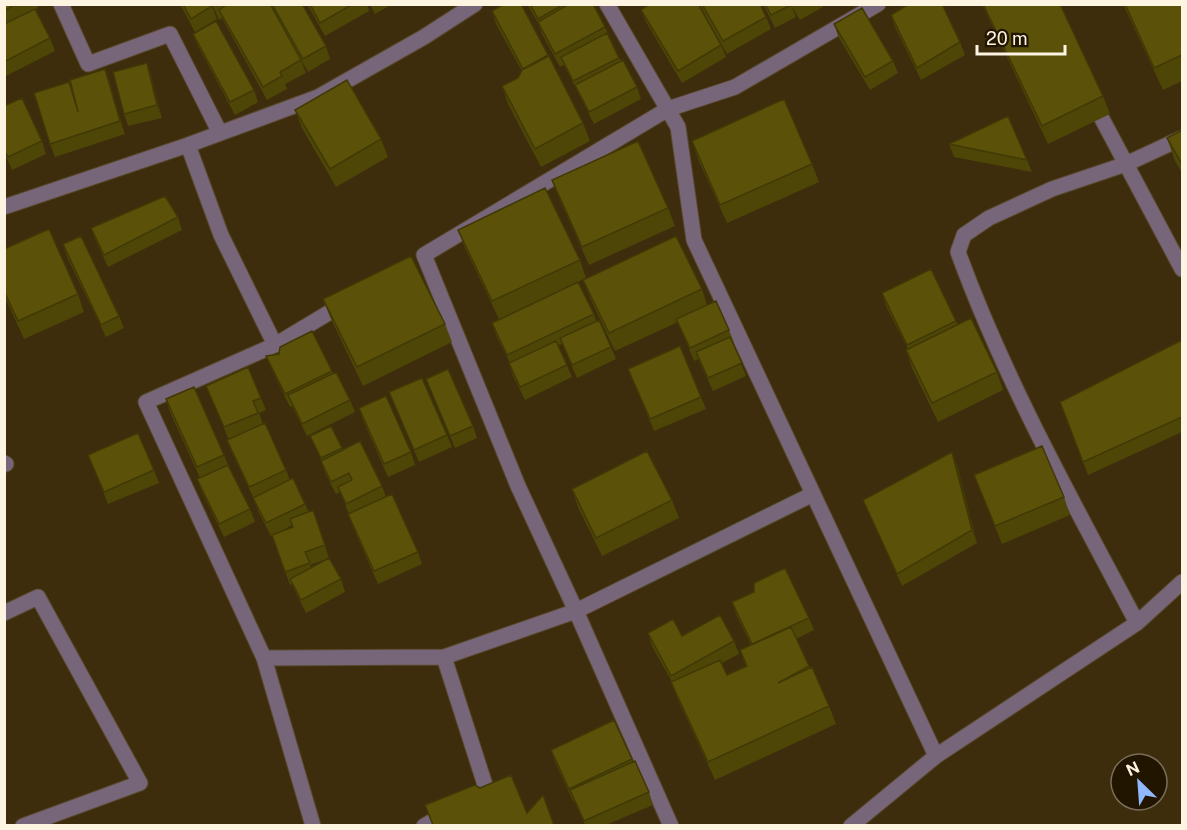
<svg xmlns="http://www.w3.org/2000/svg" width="1187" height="830" font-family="'Public Sans',sans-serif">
	<rect width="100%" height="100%" fill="#3d2d0d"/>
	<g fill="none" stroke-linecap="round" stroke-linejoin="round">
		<g stroke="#58492b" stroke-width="17">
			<path id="minor" d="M61,4L88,64L170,34L220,133
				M475,4L424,37L318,97L188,145L221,235L275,345L146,402L264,658L444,657L576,611L813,494
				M607,4L678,127L694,240L936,756L851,826
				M1092,100L1126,164L1052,189L989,218L964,235L958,252C1005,381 1073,502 1137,623
				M1182,138L1126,164L1182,269
				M4,207L188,145
				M275,345L345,303
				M4,463L6,464
				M4,613L38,597L140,783L23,826
				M444,657L486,788L471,798
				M264,658L313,826
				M936,756L1137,623L1182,582
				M424,826L448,812
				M671,826L576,611L518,486L424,255L668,109L735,87L878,4"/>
		</g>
		<use href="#minor" stroke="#77657a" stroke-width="15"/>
	</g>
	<path fill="#4e4607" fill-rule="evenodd" d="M4,4H37L38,8L35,10L50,38L55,51L4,77Z
		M180,4H211L217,19L195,32Z
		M212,4H302L326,46L330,59L308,72L290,40L301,60L306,73L285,84L287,89L267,100L222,18L219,20Z
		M307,4H367L369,11L325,36Z
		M370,4H392L375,14Z
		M527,4H593L605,27L621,61L637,87L641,99L594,124L564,65L560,67L542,34L538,23Z
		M699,4H760L766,17L771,29L727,54Z
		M763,4H822L823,7L800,20L791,5L796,17L775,28Z
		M982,4H1060L1103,96L1110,114L1048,144Z
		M1123,4H1182V81L1163,90Z
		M641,10L721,45L726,57L682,83L646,22Z
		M492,11L548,55L583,123L590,141L541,167L508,104L502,86L518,78L522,71L496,24Z
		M891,15L960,42L965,55L921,80L895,27Z
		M834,24L893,61L898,73L870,90L838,36Z
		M193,34L254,90L258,102L235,115L198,46Z
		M105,69L125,134L55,157L50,144L75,100Z
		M151,75L162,118L128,126L124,114Z
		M4,106L42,141L46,154L12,170L4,152Z
		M295,110L381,139L388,157L336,187L302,128Z
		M1182,130V173L1175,161L1167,138Z
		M692,141L812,164L819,182L727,223L698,159Z
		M949,144L1027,160L1032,172L954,157Z
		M552,180L668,208L675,226L589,265L559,198Z
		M178,217L182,230L108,267L96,241L91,228Z
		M458,230L580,260L586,278L517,311L594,314L596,321L611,347L616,359L577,378L562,344L558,345L572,377L525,400L513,376L509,363H510L496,335L492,323L499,319L465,248Z
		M63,244L119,316L124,328L106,337L67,257Z
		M4,249L78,294L84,312L24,339L4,295Z
		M583,280L702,289L707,305L729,330L734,343H733L746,376L713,391L698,359L694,361L678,322L615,351L590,298Z
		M882,293L956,321L958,325L997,372L1003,390L938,422L912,368L906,350L908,349L886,306Z
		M323,299L445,324L452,342L363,386L330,317Z
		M312,331L333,373L350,400L355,412L307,436L292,406L290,407L271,368L266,356L279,354Z
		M1182,340V432L1088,475L1060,402Z
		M628,369L701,397L706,409L654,431Z
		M426,379L473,426L477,438L455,448Z
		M206,386L261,398L266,410L259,413L263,424L286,470L290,480L305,504L309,512L313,510L329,558L341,579L345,592L306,613L295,591L292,584L290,585L272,536H271L258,511L254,499L232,453L227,440H229ZM292,525L293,527L280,532ZM329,558L311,567L310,565Z
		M389,392L447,435L452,447L419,462Z
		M166,399L224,455L228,465L250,509L255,522L224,537L202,492L197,479L200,478L170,412Z
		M359,408L411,452L415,465L388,477L363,420Z
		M331,426L343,450L382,486L386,497L418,552L422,564L378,584L353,527L348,514H349L340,492L336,494L325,473L321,460L310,436Z
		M88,455L154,470L159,483L108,504Z
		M957,464L977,543L902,586L868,512L863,500Z
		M974,475L1064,497L1070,515L1002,544Z
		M572,489L672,500L679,518L602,556L578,507Z
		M732,602L809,618L814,630L796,639L810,668L829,706L836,724L715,780L678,700L672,682L652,646L648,633L734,641L739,654L722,663L727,675L746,667L740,650L751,645L736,614Z
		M614,720L633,762L649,792L653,805L606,825H585L574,801H573L555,762L551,750Z"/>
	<path fill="#403906" d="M147,63L151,75L162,118L157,105Z
		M105,69L110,82L125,134L120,121Z
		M952,452L957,464L977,543L972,530Z"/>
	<path fill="#5b5108" stroke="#403906" stroke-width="1.5" d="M4,4H16L4,11Z
		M183,4H211L212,6L191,19Z
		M228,4H270L301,60L280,72L282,76L263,87L219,10Z
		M272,4H302L326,46L303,59Z
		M310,4H353L320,23Z
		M504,4H521L548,55L523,69L492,11Z
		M530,4H564L538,19Z
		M569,4H593L605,27L555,54L538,22Z
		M650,4H698L721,45L678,71L641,10Z
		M702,4H760L766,17L723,41Z
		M765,4H791V5L771,15Z
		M909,4H942L960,42L917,68L891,15Z
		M983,4H1060L1103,96L1042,126Z
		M1125,4H1182V55L1154,68Z
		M862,8L893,61L865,77L834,24Z
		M35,9L50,38L4,62V24Z
		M216,21L254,90L230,102L193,34Z
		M607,33L619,58L573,81L561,57Z
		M549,56L583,123L535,149L502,86L518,78L522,70Z
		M623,60L637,87L589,112L575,85Z
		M147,63L157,105L124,114L113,72Z
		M105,69L120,121L50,144L34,93L69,82L78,112L70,80Z
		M347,80L381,139L330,169L295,110Z
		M22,98L42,141L8,157L4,150V106Z
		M784,99L812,164L720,205L692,141Z
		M1008,116L1027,160L949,144Z
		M1182,130V164L1167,138Z
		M638,141L668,208L582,247L552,180Z
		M545,188L580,260L492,301L458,230Z
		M165,196L178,217L104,255L91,228Z
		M49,229L78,294L18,321L4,291V249Z
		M81,236L119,316L101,325L63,244Z
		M676,236L702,289L609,333L583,280Z
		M411,256L445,324L357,367L323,299Z
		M931,269L956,321L907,345L882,293Z
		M578,282L594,314L507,355L492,323Z
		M716,301L729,330L690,348L676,319Z
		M971,318L997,372L932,403L906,350Z
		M599,320L611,347L572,365L560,338Z
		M312,331L332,371L285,394L266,356L279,354L280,347Z
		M730,337L742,363L708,378L696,352Z
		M1182,340V417L1083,462L1060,402Z
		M556,341L567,365L520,387L509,363Z
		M680,346L701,397L650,419L628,369Z
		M248,367L261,398L253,401L258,413L224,427L206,386Z
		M448,369L473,426L450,436L426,379Z
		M336,372L350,400L302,424L288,395Z
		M422,378L447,435L414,450L389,392Z
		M194,387L224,455L197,467L166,399Z
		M386,396L411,452L384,464L359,408Z
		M265,423L286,470L249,487L227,440Z
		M331,426L342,448L321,458L310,436Z
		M138,433L154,470L104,492L88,455Z
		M360,441L382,486L346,504L338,487L352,480L349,473L331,482L321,461Z
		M1042,446L1064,497L995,526L974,475Z
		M647,451L672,500L596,538L572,489Z
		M952,452L972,530L897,574L863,500Z
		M228,465L250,509L219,524L197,479Z
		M293,478L305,504L266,523L253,498Z
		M392,494L418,552L374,571L348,514Z
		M313,510L325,545L305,552L310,563L285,572L272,535L293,527L290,519Z
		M329,558L341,579L301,600L290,579Z
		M785,568L809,618L752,644L732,602L754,592V583Z
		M720,615L734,641L671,676L648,633L673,619L682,636Z
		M791,627L809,666L778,683L812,667L829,706L708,762L671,682L720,660L727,675L747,666L740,650Z
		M614,720L632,759L569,789L551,750Z
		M635,761L649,792L584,821L570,790Z
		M511,775L527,813L543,795L554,825H433L425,805L475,785L480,788Z"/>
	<rect width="1187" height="830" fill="none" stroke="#fef4e2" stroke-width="12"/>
	<g transform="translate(1139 782) rotate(335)"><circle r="28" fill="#221500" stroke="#7a6e5a" stroke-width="1.5"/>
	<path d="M0-4.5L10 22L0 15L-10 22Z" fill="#90b8fd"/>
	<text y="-9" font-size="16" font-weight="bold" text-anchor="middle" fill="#fef4e2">N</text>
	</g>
	<path d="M977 45v9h88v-9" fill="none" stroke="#fef4e2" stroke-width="3"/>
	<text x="986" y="45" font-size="18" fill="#fef4e2" stroke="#221500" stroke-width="4.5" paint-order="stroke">20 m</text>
</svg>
